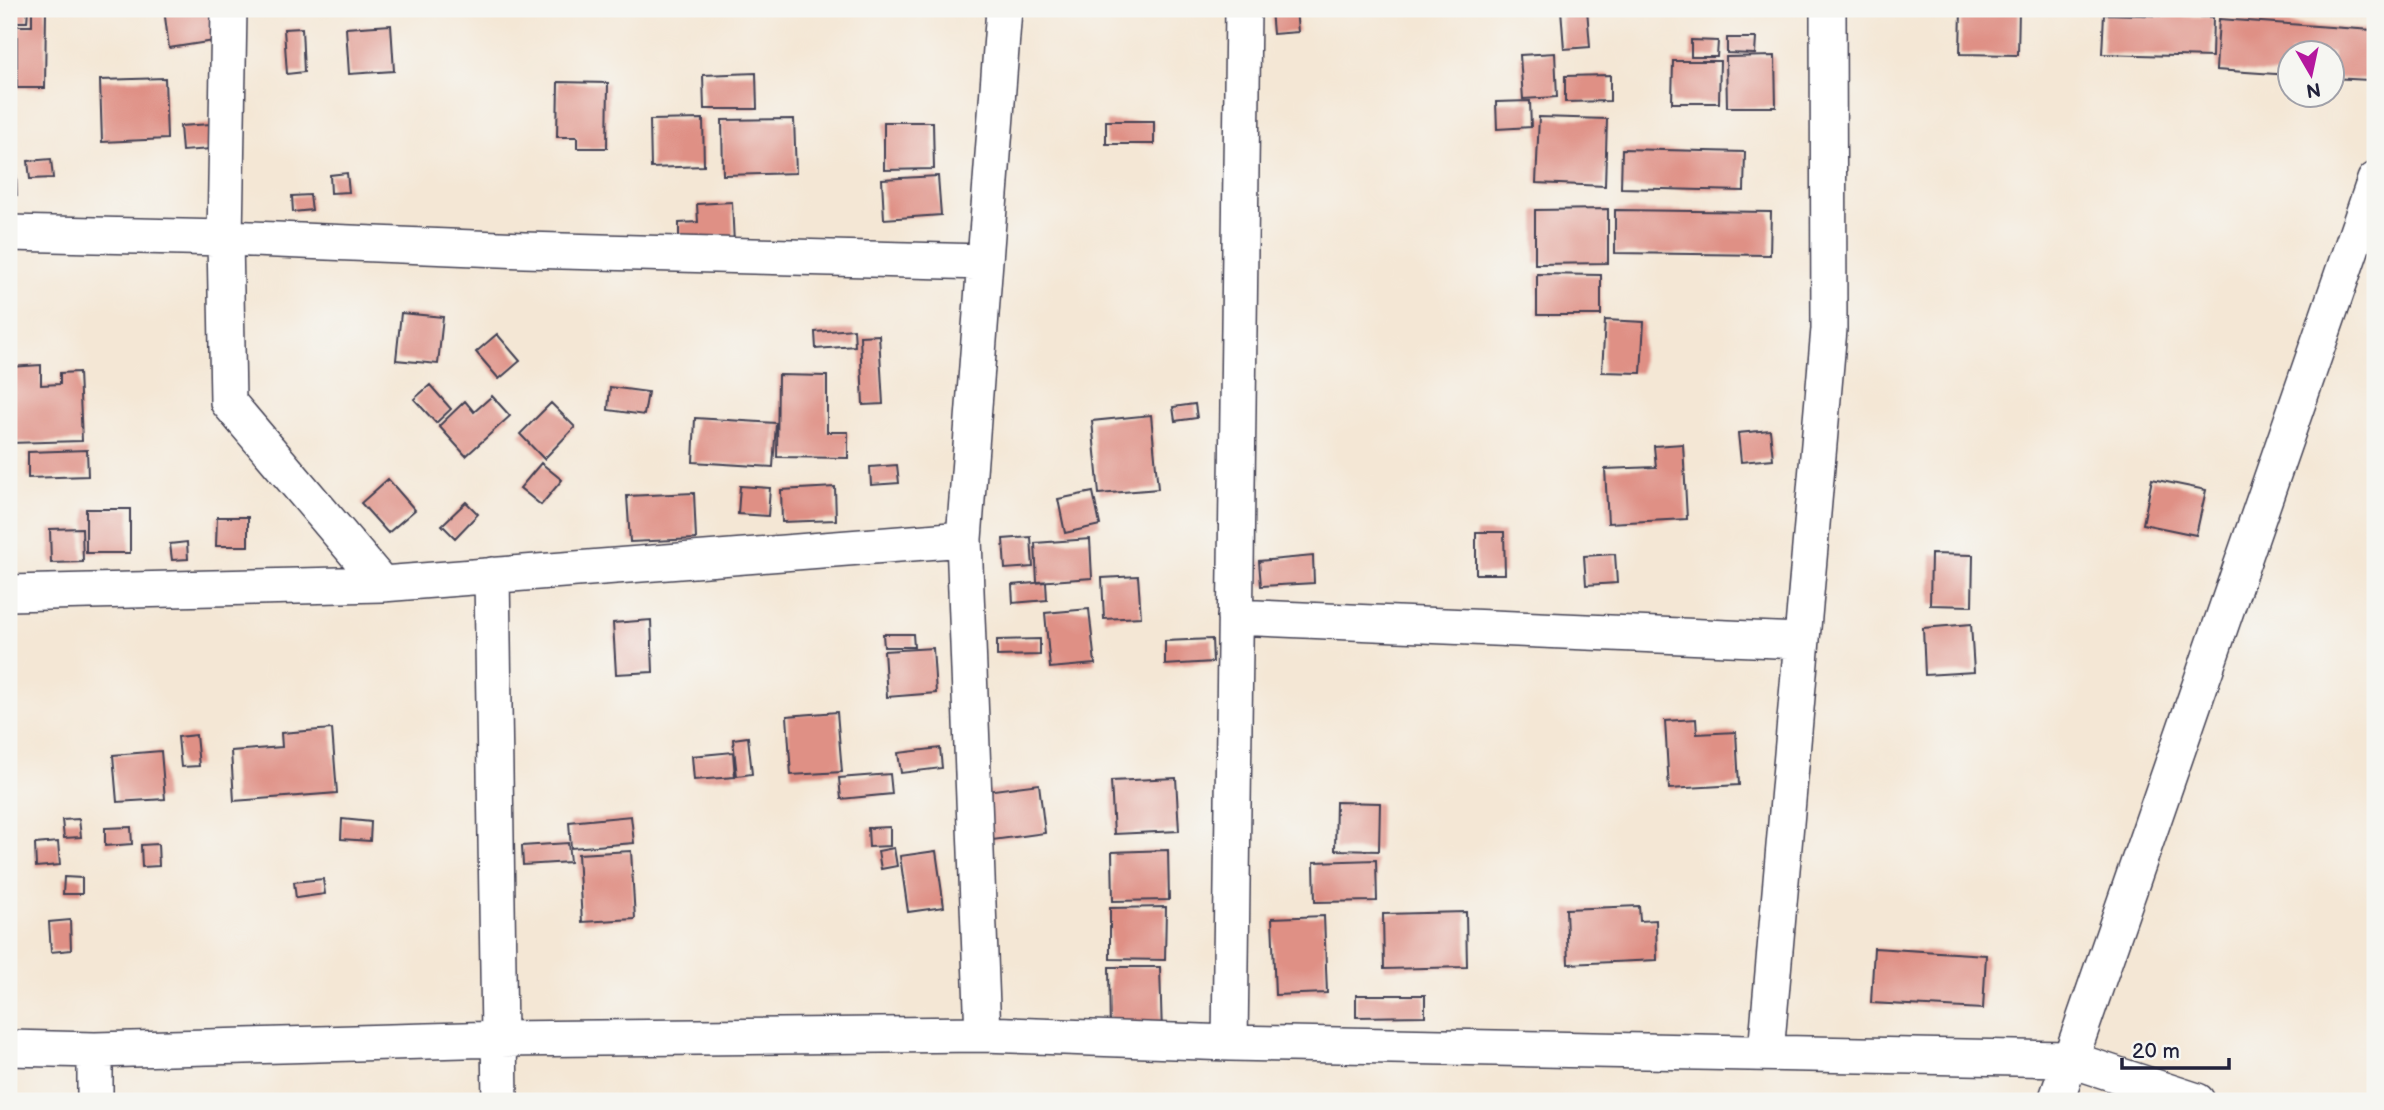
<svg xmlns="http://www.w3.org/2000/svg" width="2384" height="1110" font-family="'Balsamiq Sans',sans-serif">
	<rect width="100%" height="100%" fill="#f6f6f2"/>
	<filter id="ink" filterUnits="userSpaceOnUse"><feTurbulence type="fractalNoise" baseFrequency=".0143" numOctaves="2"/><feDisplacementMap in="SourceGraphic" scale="14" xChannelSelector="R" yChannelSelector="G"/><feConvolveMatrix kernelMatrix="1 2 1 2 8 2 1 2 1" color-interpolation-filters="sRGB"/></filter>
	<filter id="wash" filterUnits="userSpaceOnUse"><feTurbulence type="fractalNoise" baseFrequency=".00686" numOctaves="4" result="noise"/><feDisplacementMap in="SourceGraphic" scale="28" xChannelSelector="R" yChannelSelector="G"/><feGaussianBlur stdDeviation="1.57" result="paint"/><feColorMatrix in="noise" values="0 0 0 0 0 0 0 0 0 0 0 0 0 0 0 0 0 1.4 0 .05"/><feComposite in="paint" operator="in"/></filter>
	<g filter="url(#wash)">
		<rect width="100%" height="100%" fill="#f4e7d5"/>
		<g id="blocks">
			<path fill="#df9085" d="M9,9H28L27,22H9Z
				M32,9H46L45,88H17V26H32Z
				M164,9H210L214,41L169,48Z
				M1271,9H1296L1298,32L1273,34Z
				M1561,9H1587L1590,47L1564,49Z
				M1961,9H2019L2018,55L1960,54Z
				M2104,14L2213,17L2212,57L2102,54Z
				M2219,19L2372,30L2369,80L2332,78V52H2290V75L2216,70Z
				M391,25L394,71L349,74L346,28Z
				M302,28L304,72L287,74L284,29Z
				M1727,38H1756L1755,54L1727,53Z
				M1691,40L1718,41L1717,57H1691Z
				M1555,53L1557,97L1523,99L1520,55Z
				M1775,56L1776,107H1727L1726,57Z
				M1673,61H1720L1719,103H1672Z
				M756,73L757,109H704L703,75Z
				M1610,75V101L1565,102V76Z
				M165,78L167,139L102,142L100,80Z
				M558,82L608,83L607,148H577V137H557Z
				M1530,101L1531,127L1497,129L1496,102Z
				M1539,117L1607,119L1605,186L1536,183Z
				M703,119L704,166L651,168L650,120Z
				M794,119L796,173L723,175L722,120Z
				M1106,121H1154V144H1106Z
				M884,122H933L934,169L884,170Z
				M211,124L212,149L182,151L180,126Z
				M1622,149L1745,152L1744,191L1621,188Z
				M51,159L53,178L30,179L28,161Z
				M9,173H16L17,195L9,196Z
				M347,173L349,192L331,193L330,175Z
				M938,176L941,215L884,219L882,179Z
				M310,195L312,210L293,212L292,196Z
				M732,202L734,244L679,247V223L698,222L697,204Z
				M1608,209V263L1535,264V210Z
				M1615,210L1771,212L1770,255L1615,253Z
				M1537,274L1601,275V315H1537Z
				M401,313L443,317L438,364L396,360Z
				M1605,320L1644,322L1641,373L1602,372Z
				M854,329L855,346L816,349L815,332Z
				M497,334L520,361L499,379L476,352Z
				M879,335L883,404L863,405L860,336Z
				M41,365V385L60,384V373L79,372L82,441L9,443V367Z
				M778,375L827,376V432H848V458L777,457Z
				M430,385L451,409L436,423L414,399Z
				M610,387L648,392L644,415L608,410Z
				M492,396L510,416L466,456L439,426L465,401L474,412Z
				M551,403L575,427L544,459L520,434Z
				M1195,404L1197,418L1175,421L1173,407Z
				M1151,415L1158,489L1099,494L1092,421Z
				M695,418L776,423L773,467L693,462Z
				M1770,430L1773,459L1741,462L1738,433Z
				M1683,444L1687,519L1608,523L1605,469L1656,467L1654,446Z
				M87,450L88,476L28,478V452Z
				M541,463L562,480L541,505L520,488Z
				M897,465L899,483L871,485L870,467Z
				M388,479L415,510L388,533L361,503Z
				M2152,479L2206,490L2196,535L2143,524Z
				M740,486L770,488L768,516L738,514Z
				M835,487L836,520L782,522L781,490Z
				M1093,492L1100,525L1065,533L1058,499Z
				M694,493L696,539L630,542L627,496Z
				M466,502L478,514L455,538L442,525Z
				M86,509H130V553H86Z
				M217,517H248V546H216Z
				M82,528L83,562L51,563L50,529Z
				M1476,532H1504L1505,574H1476Z
				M1031,537L1033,567L1005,569L1003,539Z
				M1090,539L1092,578L1037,582L1035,543Z
				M187,542L188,559L172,560L170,544Z
				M1615,554L1617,583L1586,585L1584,556Z
				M1931,554L1973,555L1972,606L1930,605Z
				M1313,556L1314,583L1261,586L1259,561Z
				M1138,576L1141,617L1104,619L1102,578Z
				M1046,582L1047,600L1013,603L1012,585Z
				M1089,609L1095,664L1050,668L1045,613Z
				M651,620L653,672L616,674L613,623Z
				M1971,624L1974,672L1925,675L1923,628Z
				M883,634H913L914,647H884Z
				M1040,639V655L997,656V640Z
				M1212,639L1213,662L1165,665V641Z
				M933,648L936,693L887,697L884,651Z
				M837,712L842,772L791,775L787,716Z
				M1696,719L1697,734L1736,732L1739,785L1669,789L1665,721Z
				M332,729L337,793L234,801L231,751L282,747L281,733Z
				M196,735L199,766L181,767L178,737Z
				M748,737L752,774L737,776L733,739Z
				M940,748L942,768L901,773L898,753Z
				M161,751L165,799L117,802L113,755Z
				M733,752L735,777L694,780L692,756Z
				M890,774L892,794L841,799L839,778Z
				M1176,778L1179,831L1114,834L1111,781Z
				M1039,784L1045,833L993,840L986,791Z
				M1336,802L1380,803L1379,851L1335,850Z
				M631,816L634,843L571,848L569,822Z
				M79,819L81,837L64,838L62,820Z
				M342,819L371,822L370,841L341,839Z
				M131,827L132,844L105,846V828Z
				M890,827V846L869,847L868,828Z
				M58,842L60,865L36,867L35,844Z
				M568,843L570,862L523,865L522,846Z
				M158,844L159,866L142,867L141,845Z
				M894,848L897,866L881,869L878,851Z
				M1168,850L1169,900L1113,901L1112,852Z
				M631,851L635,919L582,922L578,854Z
				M936,851L944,907L908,912L900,856Z
				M1376,860L1377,901L1315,902L1314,862Z
				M64,877L82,878V894H63Z
				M323,879L325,894L296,898L294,882Z
				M1639,906L1640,921L1656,920L1657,960L1568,964L1566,909Z
				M1166,907L1165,960L1110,959V908Z
				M1466,912L1467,967L1384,969L1383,914Z
				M1324,916L1327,993L1275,995L1272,918Z
				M70,920L71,950L51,952L49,922Z
				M1874,948L1986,955L1983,1009L1871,1003Z
				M1109,967H1160L1162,1034L1110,1035Z
				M1356,995H1425V1016L1356,1017Z"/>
		</g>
	</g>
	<g filter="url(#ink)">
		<use href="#blocks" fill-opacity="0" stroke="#424052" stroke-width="2"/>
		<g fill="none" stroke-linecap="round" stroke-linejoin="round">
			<g stroke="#424052" stroke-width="38">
				<path id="minor" d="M229,9L225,238L228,402L382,584
					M1004,9L964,539L983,1034L1230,1043L2069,1059L2197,1101
					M9,233L225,238L524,250L984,262
					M492,575L500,1101
					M9,593L382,584L964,539
					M1235,617L1802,641
					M1230,1043L1243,9
					M9,1048L95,1050L500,1039L983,1034
					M1766,1053L1829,329L1828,9
					M95,1101V1050
					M2056,1101L2375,180"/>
			</g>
			<use href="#minor" stroke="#fff" stroke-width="35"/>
		</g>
	</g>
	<rect width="2384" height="1110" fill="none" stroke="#f6f6f2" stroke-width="35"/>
	<g transform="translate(2311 74) rotate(171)"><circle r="33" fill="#f6f6f2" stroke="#a1a1a9" stroke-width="2"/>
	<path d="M0-5L12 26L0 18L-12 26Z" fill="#b5179e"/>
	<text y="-10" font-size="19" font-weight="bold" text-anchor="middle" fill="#22223b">N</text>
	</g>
	<path d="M2122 1058v10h107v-10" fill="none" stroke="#22223b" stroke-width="3.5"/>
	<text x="2132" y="1058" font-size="21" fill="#22223b" stroke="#f6f6f2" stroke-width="5" paint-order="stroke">20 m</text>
</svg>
